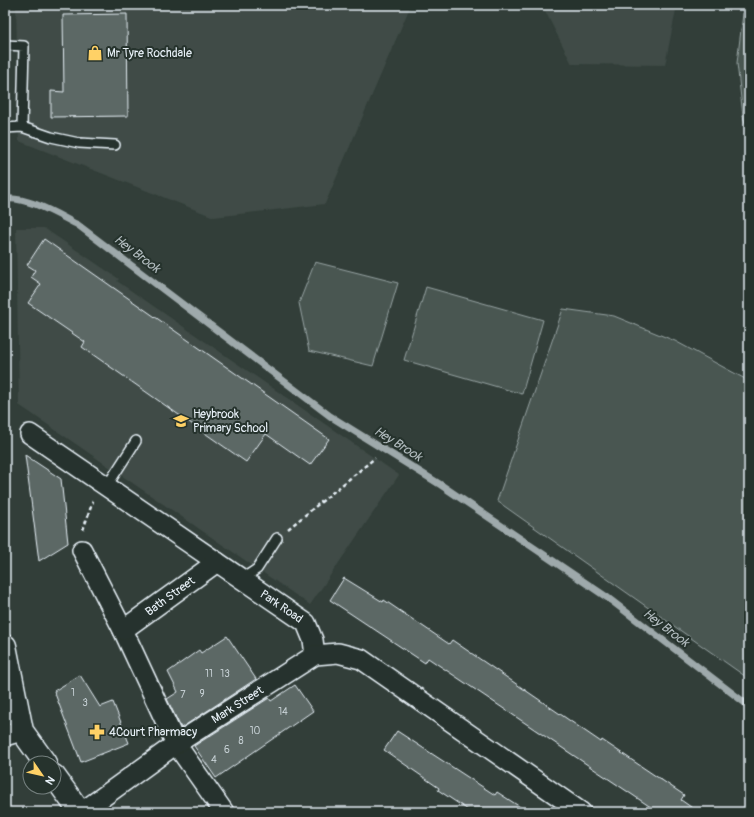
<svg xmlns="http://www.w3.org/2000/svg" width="754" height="817" font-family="Pangolin,sans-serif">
	<rect width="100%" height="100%" fill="#323e39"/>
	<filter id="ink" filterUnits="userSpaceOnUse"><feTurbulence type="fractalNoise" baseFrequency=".025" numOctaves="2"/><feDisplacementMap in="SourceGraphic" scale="8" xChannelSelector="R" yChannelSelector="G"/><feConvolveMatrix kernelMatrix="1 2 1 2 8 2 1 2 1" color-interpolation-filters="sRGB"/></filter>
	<g filter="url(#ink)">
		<path fill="#3f4b46" d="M16,5H426L410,7L325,204L214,217L19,141Z
			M542,5H677L665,65L572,64Z
			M16,228H44L119,279L117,281L399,475L310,605L19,405Z"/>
		<path fill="#495651" stroke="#98a4a4" d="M744,5H749V137L743,116L737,63Z
			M315,262L398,283L373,366L309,351L299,303Z
			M426,287L543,320L522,394L404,360Z
			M563,309L614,316L675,341L749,381V679L497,501Z"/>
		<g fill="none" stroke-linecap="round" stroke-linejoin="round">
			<path stroke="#9ea9ab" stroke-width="7" d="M5,199C27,196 58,215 78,225L330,416L441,485L608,598L749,706"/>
		</g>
		<path fill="#5c6865" stroke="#e8f1f8" d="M127,14L128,116L51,117V91L64,92L63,15Z
			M44,239L329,439L310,465L266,434L246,462L82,347L85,342L28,303L41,284L31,277L35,270L27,265Z
			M25,455L61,479L68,543L39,561Z
			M344,578L383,602L384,600L449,644L452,640L601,742L602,740L684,795L681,800L698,812H658L428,658L425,663L330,600Z
			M227,636L256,679L181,728L167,699L178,692L168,672L199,650L201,653Z
			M80,675L100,707L113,702L129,743L81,762L54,691Z
			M295,685L313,711L216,778L194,746L269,698L271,701Z
			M397,731L495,795L497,792L528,812H471L438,790L439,788L384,750Z"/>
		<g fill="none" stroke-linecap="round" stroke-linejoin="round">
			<g stroke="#e8f1f8" stroke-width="12">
				<path id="lane" d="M5,45L24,46L22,127L5,128
					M22,127L51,137L79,143L115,145
					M107,486L136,441
					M242,579L257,569L277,538"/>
			</g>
			<g stroke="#e8f1f8" stroke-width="22">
				<g id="street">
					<path id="s1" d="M30,434L306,623L313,640L315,655"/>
					<path d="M82,550L123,630L176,744L224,812"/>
					<path id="s2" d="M123,630L217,562"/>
					<path d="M5,736L22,731"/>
					<path id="s3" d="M82,812L176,744L315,655L338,653L361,659L581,812"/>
				</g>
			</g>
			<g stroke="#e8f1f8" stroke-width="25">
				<path id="highway" d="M5,646L22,731L45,763
					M54,776L80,812"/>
			</g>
			<path stroke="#e8f1f8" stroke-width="2.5" stroke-dasharray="4 3" stroke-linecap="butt" d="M288,529L375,458
				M83,530L93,501"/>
			<use href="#lane" stroke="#26332d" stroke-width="9"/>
			<use href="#street" stroke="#26332d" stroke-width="19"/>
			<use href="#highway" stroke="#26332d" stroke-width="22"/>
		</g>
	</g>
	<defs>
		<g id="shop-bare" transform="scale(1.2)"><path d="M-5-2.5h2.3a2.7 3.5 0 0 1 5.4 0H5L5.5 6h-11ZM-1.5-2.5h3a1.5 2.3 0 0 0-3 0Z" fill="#ffd166" stroke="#26332d" stroke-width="2.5" paint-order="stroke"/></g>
		<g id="school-bare" transform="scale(1.2)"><path d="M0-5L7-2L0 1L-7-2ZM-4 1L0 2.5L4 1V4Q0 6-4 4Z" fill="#ffd166" stroke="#26332d" stroke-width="2.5" paint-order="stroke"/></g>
		<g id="pharmacy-bare" transform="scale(1.2)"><path d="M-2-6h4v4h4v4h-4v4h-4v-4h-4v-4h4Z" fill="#ffd166" stroke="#26332d" stroke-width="2.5" paint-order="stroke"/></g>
	</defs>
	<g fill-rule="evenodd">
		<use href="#shop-bare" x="95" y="53"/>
		<use href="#school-bare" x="181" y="421"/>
		<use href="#pharmacy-bare" x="97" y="732"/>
	</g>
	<g text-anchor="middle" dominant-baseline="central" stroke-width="4" stroke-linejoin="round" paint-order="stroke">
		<g font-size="10" fill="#c5cfd3">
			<text x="209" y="674">11</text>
			<text x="225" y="674">13</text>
			<text x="73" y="693">1</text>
			<text x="202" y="694">9</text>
			<text x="183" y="695">7</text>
			<text x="85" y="703">3</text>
			<text x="283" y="712">14</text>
			<text x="255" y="731">10</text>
			<text x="241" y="741">8</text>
			<text x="227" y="750">6</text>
			<text x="214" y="760">4</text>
		</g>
		<g font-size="12" fill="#e8f1f8" stroke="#26332d" text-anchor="start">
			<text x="107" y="53">Mr Tyre Rochdale</text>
			<text x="193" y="414">Heybrook<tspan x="193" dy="14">Primary School</tspan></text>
			<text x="109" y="732">4Court Pharmacy</text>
		</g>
		<g font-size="12" fill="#e8f1f8" stroke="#26332d">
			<text stroke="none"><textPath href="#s2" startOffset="58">Bath Street</textPath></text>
			<text stroke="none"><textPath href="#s1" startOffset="305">Park Road</textPath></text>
			<text stroke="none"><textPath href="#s3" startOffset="189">Mark Street</textPath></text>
		</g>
		<g font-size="13" font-style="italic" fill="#b1bbbe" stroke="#26332d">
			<text transform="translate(137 254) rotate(37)">Hey Brook</text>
			<text transform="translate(398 444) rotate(32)">Hey Brook</text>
			<text transform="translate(666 628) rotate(37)">Hey Brook</text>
		</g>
	</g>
	<rect width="754" height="817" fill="none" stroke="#26332d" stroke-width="20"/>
	<rect x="10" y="10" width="734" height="797" fill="none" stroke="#e8f1f8" stroke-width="1.5" filter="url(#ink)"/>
	<g transform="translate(42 775) rotate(124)"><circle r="19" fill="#26332d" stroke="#747f7e"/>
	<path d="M0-3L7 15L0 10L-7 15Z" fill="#ffd166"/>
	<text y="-6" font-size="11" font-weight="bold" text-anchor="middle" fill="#e8f1f8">N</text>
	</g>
</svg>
